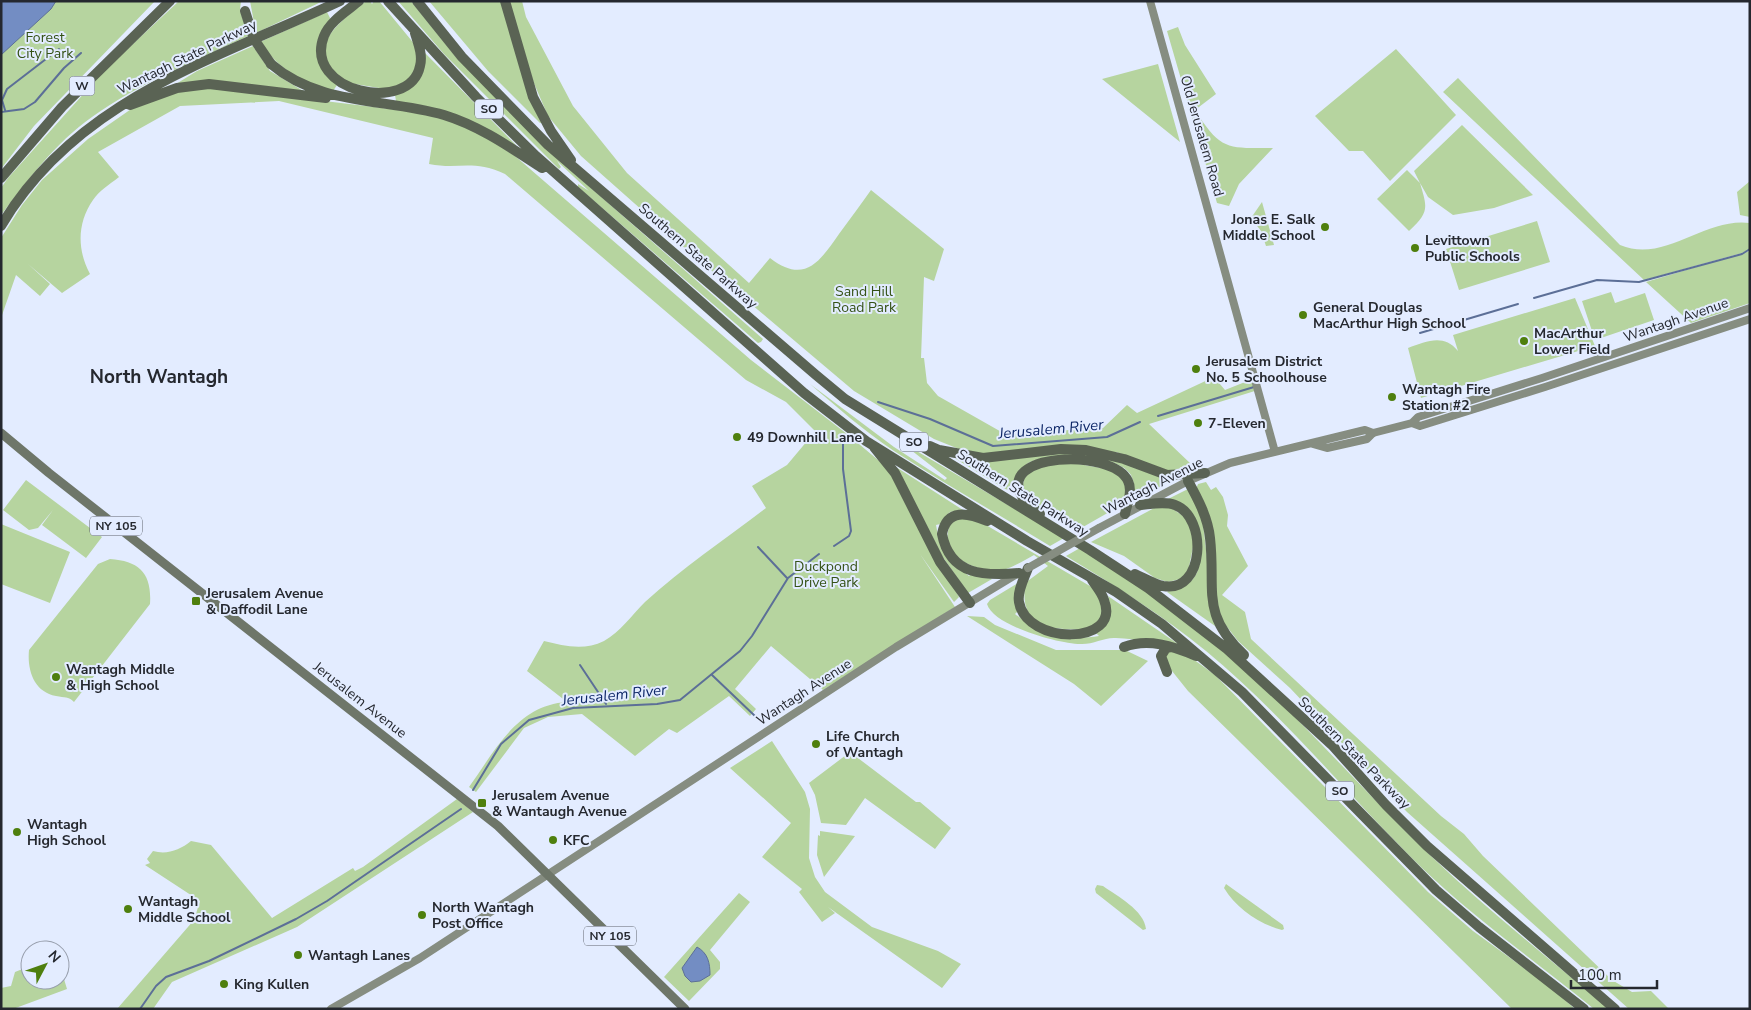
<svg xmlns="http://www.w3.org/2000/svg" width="1751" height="1010" font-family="'Nunito Sans',sans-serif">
	<rect width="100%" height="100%" fill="#e3ecff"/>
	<path fill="#b6d49f" d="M1,1H155L34,126L1,169Z
		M179,1H241L240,10L248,36C194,61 140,83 92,117C55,143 28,180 1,215V188L8,178L105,70Z
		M250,1H323L256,33Z
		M366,1H370L372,4L374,1H379L416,46L418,61L409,82L391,90L343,82C338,75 329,67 326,60C316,36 351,14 366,1Z
		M398,1H411L456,57L558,159L763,339L761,342L758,343L578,187V184L589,191L557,161L561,167L559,169L444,54Z
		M429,1H501L543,122L540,123L488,71Z
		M509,1H522L526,17L573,106L627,173L749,283L770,258C805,285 820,261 839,234C850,219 861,204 871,190L944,249L934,281L924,277L921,358H924L927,383L938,396L1005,434L1103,428L1127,405L1137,413L1214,377L1225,390L1255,378L1258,390L1149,424L1191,464L1187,471H1168L1116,452L986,454L964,451L934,439L854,391L687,250L581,156L548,116L533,81Z
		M327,12L331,20C313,45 314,64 337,85L333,91C304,84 277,68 260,42Z
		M1178,27L1185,45L1216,94L1195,110C1221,151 1227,148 1273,148L1239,184L1229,206L1217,203L1167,31Z
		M253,46L270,71L305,92L213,81L176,84L197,71Z
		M1396,49L1456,115L1390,181L1363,151H1349L1315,116Z
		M425,53L517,146L396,101L395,95C417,86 426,78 425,53Z
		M1158,64L1180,142L1102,79Z
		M1458,78L1620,245C1665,264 1704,217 1750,223V249L1742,253L1644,280L1443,92Z
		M209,87L407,111L445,119L478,132L515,156L751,360L847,434L884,465L900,486L959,597L954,602L920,554L955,607L823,690L771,646L735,689L756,709L750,716L729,696L677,733L669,729L635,756L582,714L548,717L524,728L476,792L469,787C495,751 517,705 567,702L527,671L544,641C564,646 584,651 604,641C620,632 632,615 645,602C682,568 726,539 766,508L752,486L787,465L813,434L828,444L786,402L746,380L505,174C472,159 459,170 429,164L433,138L279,101L180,106L98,152L119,177C110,184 99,191 93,200C77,223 77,250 90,274L62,293L28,264L50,284L40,296L16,275L1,318V238L22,205L42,180L88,139L137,105L165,93Z
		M1462,125L1533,195L1494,208L1453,215L1428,197L1420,183C1427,207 1430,212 1409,231L1377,199L1407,170L1420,183L1414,171Z
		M1750,181V217L1740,215L1737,192Z
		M1262,202L1274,245L1266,246L1261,231L1251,218Z
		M1537,221L1550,262L1459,290L1446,249Z
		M1750,251V303L1691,323L1646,282Z
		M1611,292L1615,303L1645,293L1654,320L1595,340L1582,301Z
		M1575,298L1595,346L1421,398L1408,348C1426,342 1443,333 1458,351L1453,335Z
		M810,384L894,447L945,480L947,478L898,440L1064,538L1050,546C998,514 945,484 894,451C864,431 837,407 810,384Z
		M1082,452L1116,459L1172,480L1137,500L1134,498C1134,490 1135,483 1131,475C1118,453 1051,452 1030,462C1027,463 1024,467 1021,469L1018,492L1005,489L956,459L957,457Z
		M1067,462L1118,471L1127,482L1125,503L1076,531L1026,496L1023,485L1025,474L1032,466Z
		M896,467L963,510L950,512L940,524L936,525C941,553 948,559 969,576L971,574L992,579L968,593L942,556Z
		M26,480L102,537L86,558L42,525L53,510L38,528L29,530L3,510Z
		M1206,482L1211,490L1216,487L1223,497L1228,515L1227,526L1248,566L1222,595L1245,612L1251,639L1441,816L1464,834L1483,856L1612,980L1632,992L1651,991L1669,1009H1629L1407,812L1290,688L1238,641L1224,623L1217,610L1214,545L1196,489L1198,484Z
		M1188,489L1202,515L1215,626L1167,592C1173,587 1183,588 1189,583C1205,570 1200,545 1199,527L1168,499Z
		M1167,505L1189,520L1194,542L1188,572L1180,579L1168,582L1155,578L1124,556L1091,542L1158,506Z
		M974,518L1095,589L1103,606L1100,620L1090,629C1053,630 1019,631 1025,583L1048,566L1034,555C1025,560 1015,566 1006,569C976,576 932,553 953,519Z
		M1,524L70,552L50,603L1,584Z
		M1080,548C1127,577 1175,607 1216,643C1293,709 1358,786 1431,856C1487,910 1549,958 1609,1009H1594C1537,962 1475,919 1422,868C1349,797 1285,716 1206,651C1162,615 1114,585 1066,556Z
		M110,559C140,561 152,574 150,604L74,702C68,696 65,698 56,696C34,692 27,670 29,650L98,564Z
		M1018,583L1019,610L1015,614C1041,634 1067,641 1099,636L1096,633C1107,620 1113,613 1108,596L1181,646C1159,643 1137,639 1116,638C1105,637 1094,644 1082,644C1062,645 993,626 987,604L990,600Z
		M967,616L984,617L995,625L1056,650H1125L1148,661L1101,706L1074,684Z
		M1169,649L1193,659L1215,675L1428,892L1473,931L1554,990L1575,1009H1512L1188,691L1164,661Z
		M772,741L805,792L810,809L809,858L815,877L825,892L872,927L938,951L961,964L942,988L828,907L835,913L822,922L799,892L802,889L762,857L791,823L730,768Z
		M850,752L916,802H920L951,828L935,849L865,798L846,825L821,823L815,795L809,783Z
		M457,799L473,812L297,927L172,982L153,1009H117L194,920L200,901L145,865L150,863L147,859L153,851C167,855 180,850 191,841L211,845L272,918L353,868L355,871L363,867Z
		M820,831L855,836L824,877L817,855L818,835L820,836Z
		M1226,884L1283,925L1284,929L1282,930C1259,924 1236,908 1224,888Z
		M1097,885L1103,886C1117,896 1144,910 1146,929L1143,930L1096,893L1095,889Z
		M739,893L750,902L710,950L720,962V969L689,1001L664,977Z
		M30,966V980H60V966L67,989L13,1009H1V988L11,986L15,972Z"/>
	<path fill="#738dc3" stroke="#5c6f97" d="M1,1H56L51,9L1,55Z
		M697,947C708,953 710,963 710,975L700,981L691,982L685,976L682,968Z"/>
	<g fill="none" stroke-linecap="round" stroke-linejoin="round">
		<path stroke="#5c6f97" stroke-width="2" d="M5,110L2,100L7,89L59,49
			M1,112L24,109L35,102L64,68L81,53
			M1534,298L1597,280L1639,282L1742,254L1750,249
			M1420,333L1518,304
			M878,402L930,419L993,446L1107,437L1140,422
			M1158,416L1254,387
			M834,546L849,536L851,531L843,469V438
			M758,547L787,578
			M580,665L606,704
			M712,675L756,717
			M473,790L501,744L529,720L573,708L657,704L680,700L740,651L752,636L788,578L819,554
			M140,1009L156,986L166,977L209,961L296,919L327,901L461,809"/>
		<path stroke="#868d81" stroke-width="8" d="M1150,1L1275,452
			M1412,423L1420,426L1545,387L1750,319
			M1313,444L1327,448L1367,439L1373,433L1412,423L1418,417L1542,378L1750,308
			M1099,528L1188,481L1230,463L1365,430L1373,433
			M331,1009L420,958L896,647L1017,574"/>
		<path stroke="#6e7669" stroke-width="9" d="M1,433L49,473L498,826L685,1009"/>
		<path stroke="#5a6354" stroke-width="10" d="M359,1C347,11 330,21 324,36C302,92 410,115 420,66C423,55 418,43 415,33
			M388,1L476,97L536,156L804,393L866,441L1027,541L1116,592L1162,624L1242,692L1436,890L1479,927L1584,1009
			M417,1L462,57L548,145L816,375L845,399L1090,550L1148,588L1227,649L1332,745L1386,805L1427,846L1615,1009
			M505,1L533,97L551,131L571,160
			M271,64C320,106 385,98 444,115C480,126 511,148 542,168
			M130,105L177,88L209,84L326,98
			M1,178L62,107L170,1
			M1,226C76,99 214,60 340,1
			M930,446L939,450L983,458L1061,449L1086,450L1124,459L1167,475L1205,473
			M874,447L895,473L940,562L970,603
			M1188,481C1198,499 1208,518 1210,538C1216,590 1200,614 1244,655
			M1040,514C1035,509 1027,504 1023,498C993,452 1113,448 1128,481C1133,491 1127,504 1125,514
			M987,521C968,513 947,508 942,534C950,576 985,576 1019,573
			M1028,568C1024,579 1017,591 1019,602C1026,645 1122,646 1104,600C1102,593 1096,586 1092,580
			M1135,574C1144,578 1154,584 1163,586C1205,594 1208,517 1175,505C1165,501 1151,504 1140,505
			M1124,647C1148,638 1173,646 1196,656
			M1167,672L1161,656L1166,648L1171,647"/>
		<path stroke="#868d81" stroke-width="8" d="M1028,568L1099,528"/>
		<path stroke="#5a6354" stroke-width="10" d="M245,11L254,39L271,64"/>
	</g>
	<g fill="#4e7f0e" stroke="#e3ecff" stroke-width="2">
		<circle cx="1325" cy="227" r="5"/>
		<circle cx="1415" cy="248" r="5"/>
		<circle cx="1303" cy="315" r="5"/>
		<circle cx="1524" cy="341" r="5"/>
		<circle cx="1196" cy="369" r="5"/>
		<circle cx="1392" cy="397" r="5"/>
		<circle cx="1198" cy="423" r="5"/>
		<circle cx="737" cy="437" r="5"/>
		<rect x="191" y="596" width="10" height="10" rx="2.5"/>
		<circle cx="56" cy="677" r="5"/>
		<circle cx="816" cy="744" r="5"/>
		<rect x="477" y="798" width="10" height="10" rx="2.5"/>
		<circle cx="17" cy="832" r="5"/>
		<circle cx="553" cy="840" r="5"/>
		<circle cx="128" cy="909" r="5"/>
		<circle cx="422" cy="915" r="5"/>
		<circle cx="298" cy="955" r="5"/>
		<circle cx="224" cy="984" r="5"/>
	</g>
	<g text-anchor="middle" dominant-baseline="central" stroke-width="4" stroke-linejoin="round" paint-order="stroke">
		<g fill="#e3ecff" stroke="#5e636d" stroke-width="1">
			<rect x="69.5" y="76.5" width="25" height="19" rx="4"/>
			<rect x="475" y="99.5" width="28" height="19" rx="4"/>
			<rect x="900" y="432.5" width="28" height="19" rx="4"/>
			<rect x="90" y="516.5" width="52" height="19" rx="4"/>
			<rect x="1326" y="781.5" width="28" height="19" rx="4"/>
			<rect x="584" y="926.5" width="52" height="19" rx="4"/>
		</g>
		<g font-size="12" font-weight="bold" fill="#25282f">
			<text x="82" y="86">W</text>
			<text x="489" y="109">SO</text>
			<text x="914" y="442">SO</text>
			<text x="116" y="526">NY 105</text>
			<text x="1340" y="791">SO</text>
			<text x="610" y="936">NY 105</text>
		</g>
		<g font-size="14" fill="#355216" stroke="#e3ecff">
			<text x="45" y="37">Forest<tspan x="45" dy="16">City Park</tspan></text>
			<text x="864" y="291">Sand Hill<tspan x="864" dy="16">Road Park</tspan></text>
			<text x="826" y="566">Duckpond<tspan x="826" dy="16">Drive Park</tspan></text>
		</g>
		<g font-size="14" fill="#25282f" stroke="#e3ecff">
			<text transform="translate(187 57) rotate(-26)">Wantagh State Parkway</text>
			<text transform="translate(1202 136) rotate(74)">Old Jerusalem Road</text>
			<text transform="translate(698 256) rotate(41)">Southern State Parkway</text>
			<text transform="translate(1676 320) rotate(-19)">Wantagh Avenue</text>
			<text transform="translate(1153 486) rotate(-27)">Wantagh Avenue</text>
			<text transform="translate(1023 493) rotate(32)">Southern State Parkway</text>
			<text transform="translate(804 692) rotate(-33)">Wantagh Avenue</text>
			<text transform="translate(360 700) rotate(38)">Jerusalem Avenue</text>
			<text transform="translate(1354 753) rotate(45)">Southern State Parkway</text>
		</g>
		<g font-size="14" font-weight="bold" fill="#25282f" stroke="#e3ecff" text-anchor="start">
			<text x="1315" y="219" text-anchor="end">Jonas E. Salk<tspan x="1315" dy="16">Middle School</tspan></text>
			<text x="1425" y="240">Levittown<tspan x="1425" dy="16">Public Schools</tspan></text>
			<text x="1313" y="307">General Douglas<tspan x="1313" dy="16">MacArthur High School</tspan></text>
			<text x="1534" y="333">MacArthur<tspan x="1534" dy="16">Lower Field</tspan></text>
			<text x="1206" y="361">Jerusalem District<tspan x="1206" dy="16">No. 5 Schoolhouse</tspan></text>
			<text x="1402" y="389">Wantagh Fire<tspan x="1402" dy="16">Station #2</tspan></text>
			<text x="1208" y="423">7-Eleven</text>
			<text x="747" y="437">49 Downhill Lane</text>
			<text x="206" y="593">Jerusalem Avenue<tspan x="206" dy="16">&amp; Daffodil Lane</tspan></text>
			<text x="66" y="669">Wantagh Middle<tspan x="66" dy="16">&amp; High School</tspan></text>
			<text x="826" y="736">Life Church<tspan x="826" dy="16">of Wantagh</tspan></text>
			<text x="492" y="795">Jerusalem Avenue<tspan x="492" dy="16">&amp; Wantaugh Avenue</tspan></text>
			<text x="27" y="824">Wantagh<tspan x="27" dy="16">High School</tspan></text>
			<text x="563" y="840">KFC</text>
			<text x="138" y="901">Wantagh<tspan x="138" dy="16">Middle School</tspan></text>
			<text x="432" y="907">North Wantagh<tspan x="432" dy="16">Post Office</tspan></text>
			<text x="308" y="955">Wantagh Lanes</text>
			<text x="234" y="984">King Kullen</text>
		</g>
		<g font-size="15" font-style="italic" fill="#0e2767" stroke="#e3ecff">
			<text transform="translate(1051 429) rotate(-5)">Jerusalem River</text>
			<text transform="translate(614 695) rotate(-6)">Jerusalem River</text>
		</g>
		<g font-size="19" font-weight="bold" fill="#25282f" stroke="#e3ecff">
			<text x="159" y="377">North Wantagh</text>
		</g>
	</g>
	<rect width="1751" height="1010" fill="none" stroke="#25282f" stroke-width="5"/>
	<g transform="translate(45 965) rotate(49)"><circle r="24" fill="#e3ecff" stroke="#979eac"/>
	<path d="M0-4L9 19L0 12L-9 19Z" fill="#4e7f0e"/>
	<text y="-8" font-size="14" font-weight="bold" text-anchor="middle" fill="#25282f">N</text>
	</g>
	<path d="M1571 980v8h86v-8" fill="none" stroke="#25282f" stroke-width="2.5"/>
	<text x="1578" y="980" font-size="15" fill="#25282f" stroke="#e3ecff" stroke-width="4" paint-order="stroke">100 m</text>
</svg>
